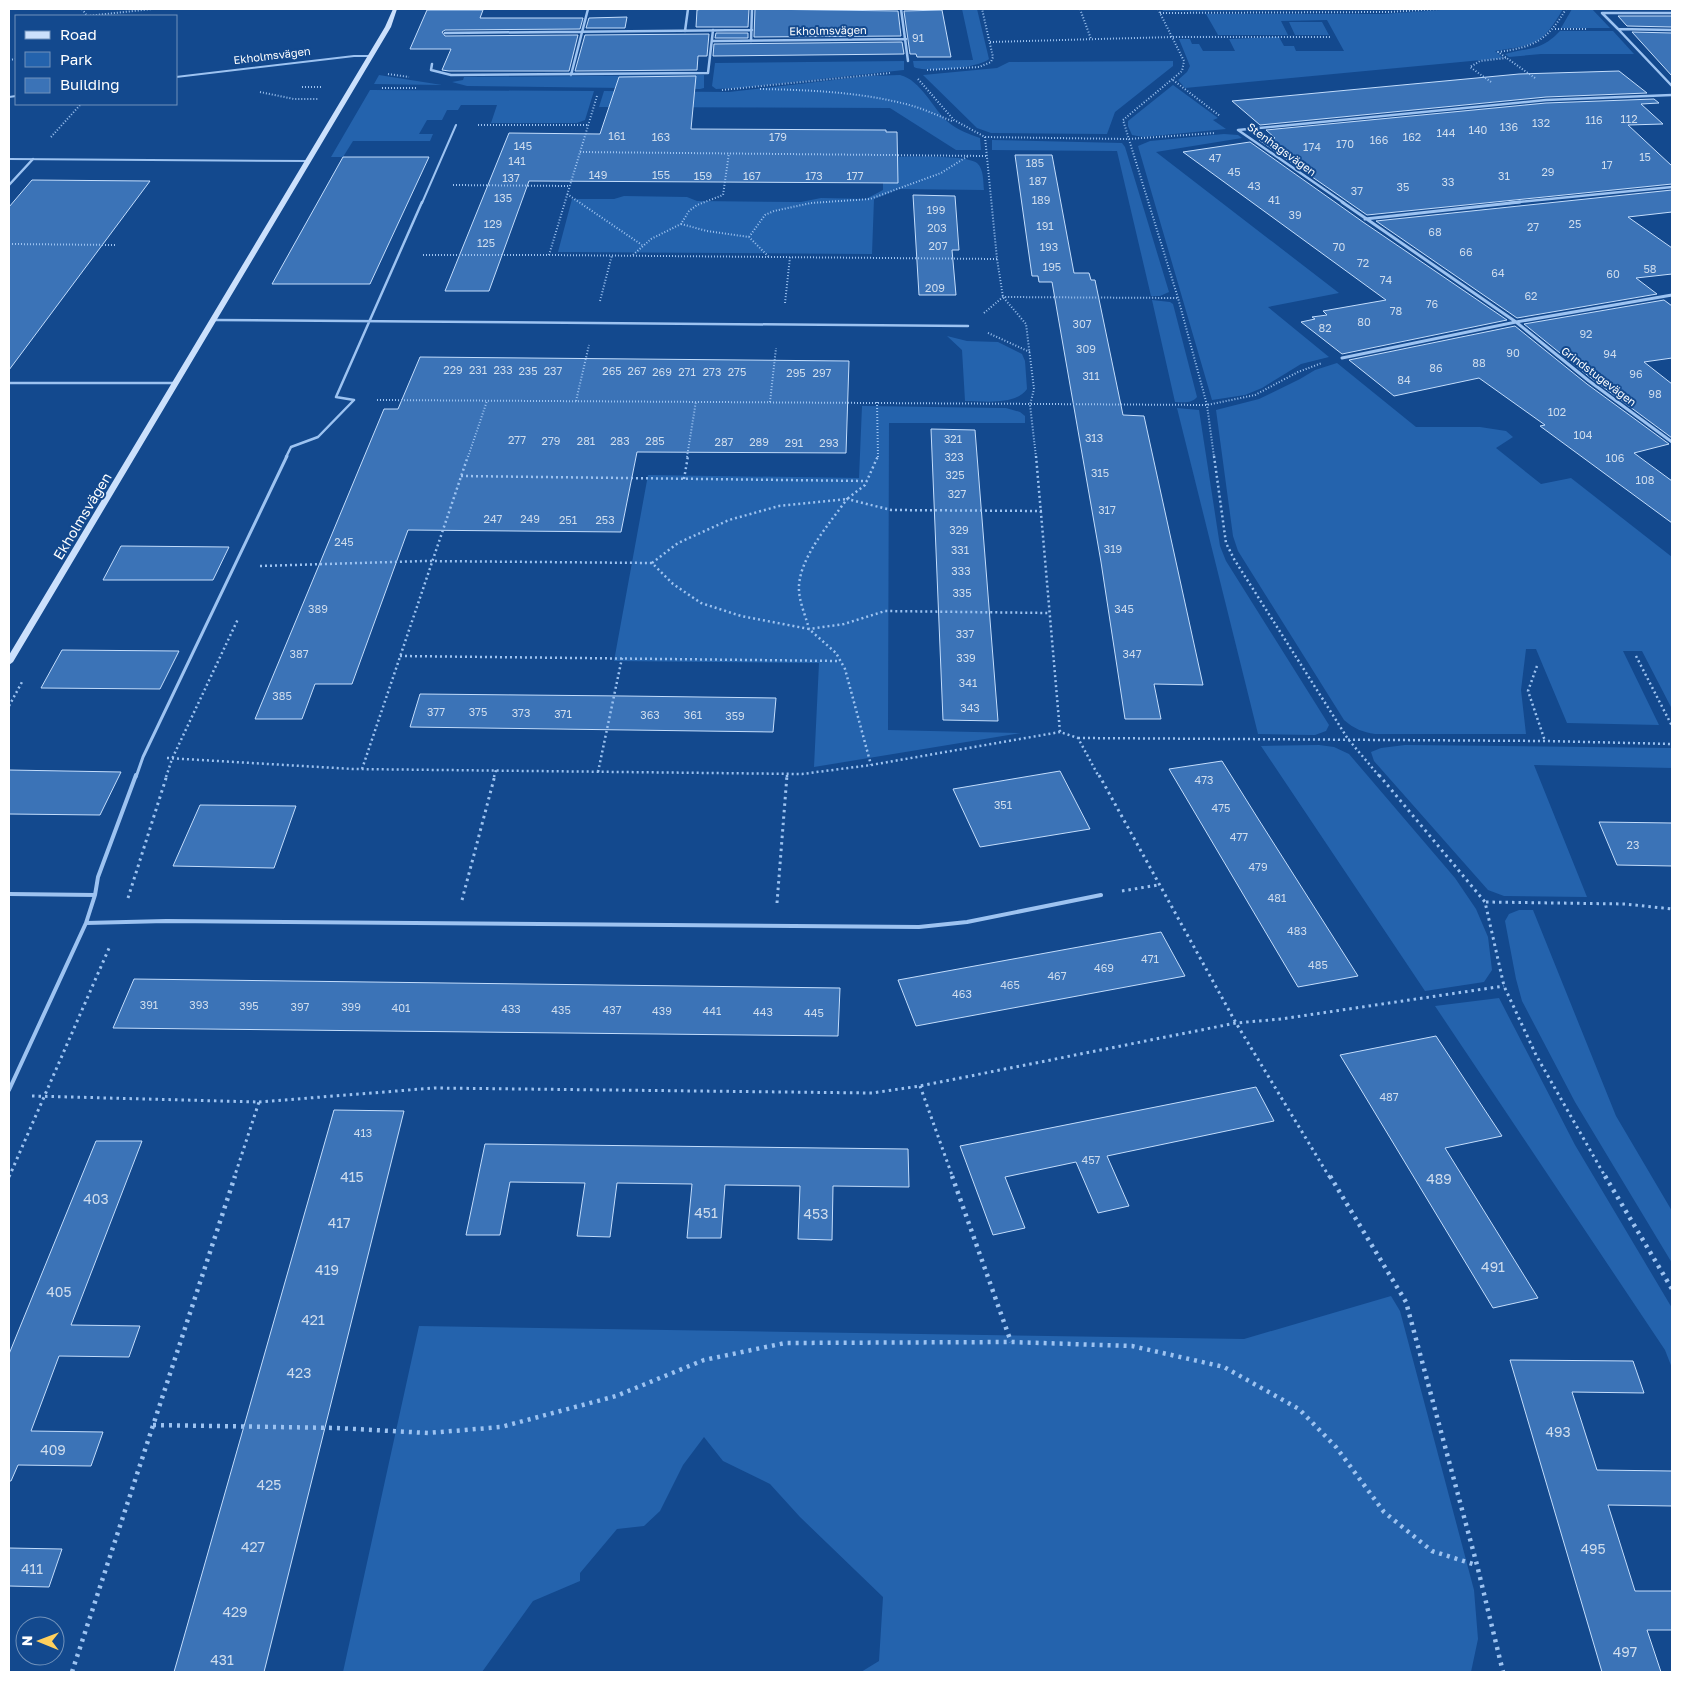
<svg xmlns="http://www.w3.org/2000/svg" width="1681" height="1681" font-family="'Golos Text',sans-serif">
	<rect width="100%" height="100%" fill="#13498e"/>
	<path fill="#2463ad" d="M962,9H977L989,59C979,68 926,73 914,67L913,61L973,60Z
		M1162,9H1413L1163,11Z
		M1455,9H1563C1542,45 1535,45 1495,51L1503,58L1185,88L1178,80L1187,72L1190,66L1179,39H1190L1192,44H1199L1203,51H1235L1229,39L1279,37L1284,46H1294L1296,51H1344L1327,20L1281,21L1288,35H1218L1206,14H1383Z
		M1572,9H1592L1610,28H1561Z
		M1289,22H1322L1329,35H1295Z
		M1560,31H1613L1634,54H1541L1509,57L1505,54C1529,47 1540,52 1560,31Z
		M904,61V70L737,88L716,89L712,86L715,63Z
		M1173,61V66L1115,112L1107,134L991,133L977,128L923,75L997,68L1009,62Z
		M379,75L442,85L374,84Z
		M704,75V88L700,89L467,86L452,82L463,80L464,77Z
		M900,75C921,80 933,109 948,122C957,130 969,134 980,138L981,150H956L890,108L599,107L604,91L729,92L868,76Z
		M1173,85L1218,118L1213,120L1226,129L1143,137L1132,135L1128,126V121Z
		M370,90L594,91L585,120L577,123H491L497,105H461L458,110H447L442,120H427L419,134H433L430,141H353L343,157H331Z
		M1224,134L1238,135L1242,138L1156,152L1339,293L1268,307L1329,357L1301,364L1262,388L1245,395L1212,400L1138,146L1150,141Z
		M992,140L1122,143L1125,147L1169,292L1160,296H1151L1117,151L992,150Z
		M883,157C901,157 965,154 977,163C984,169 983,182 984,190L899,189L874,199L872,254L558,252L572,199H614L624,196L687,197L697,201L801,202L821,198L866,199L883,190Z
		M1152,300L1170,302L1173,304L1197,397C1191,404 1184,402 1175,402Z
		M947,336L967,341L998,342L1022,354L1025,361L1027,389C1015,406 983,401 965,401L962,350Z
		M1337,363L1416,427H1480L1506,431L1513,437L1496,448L1541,484L1571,478L1672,557V709L1642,651H1623L1659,725L1567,723L1536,649H1526L1521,690L1526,734H1375C1363,732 1354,729 1344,720L1238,551L1233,536L1216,410L1259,399L1300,379L1315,370Z
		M862,406L1006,408L1020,412L1025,416V423H889L888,730L1021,733L814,767L819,663L614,661L648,475L859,478Z
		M1177,408L1199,410L1220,546L1226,561L1329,725L1326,731L1315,735L1258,734Z
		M1319,745L1334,747L1349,754L1455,878L1476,909L1488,937L1492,970L1484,982L1425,991L1261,746Z
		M1405,745L1672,748V768L1534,765L1587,897L1504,896L1488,890L1374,761L1371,752L1381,748Z
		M1519,910H1533L1616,1116L1672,1211V1263L1575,1102L1522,1001L1516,979L1505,921L1509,914Z
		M1499,998L1575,1145L1672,1308V1368L1665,1350L1435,1006Z
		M1391,1296L1400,1311L1474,1590L1478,1639L1471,1672H861L879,1661L883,1597L800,1517L770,1484L723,1461L704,1437L683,1465L660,1511L644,1526L617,1529L580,1573V1581L533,1601L482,1672H343L419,1326L1244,1339Z"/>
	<path fill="#3b73b7" stroke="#c3ddfc" d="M702,9H749L748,27H696L697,10Z
		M755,9L898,11L901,36L754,37Z
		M427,10H483L480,18H583L580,29L445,30L442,32L445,36L578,35L569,71H449L442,70L451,49H410Z
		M942,10L951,57H917L916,54H910L904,11Z
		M1618,16H1672V27L1627,26Z
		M627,17L625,28H586L589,18Z
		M1632,32L1672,33V76Z
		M716,33H748V38H715Z
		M709,34L707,56H698L697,70L575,71L585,35Z
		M902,42L904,54L713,56L714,44Z
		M1619,71L1647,93L1546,97L1260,125L1232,101L1519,74Z
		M696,76L691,129L886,130V132H897L898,183L529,181L489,291H445L509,133L600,134L619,77Z
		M1654,99L1659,103L1641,104L1663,124L1628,125L1672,166V184L1367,215L1259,140L1275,138L1266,130L1546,103Z
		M1250,142L1363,222L1507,320L1342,354L1301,322L1315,319L1312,317L1327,315L1323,311L1386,300L1183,152Z
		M1015,155H1052L1074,273H1089L1091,280H1095L1123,415L1144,416L1203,685L1154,684L1161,719H1125L1101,562L1052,282H1039L1038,276H1032Z
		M343,157H429L370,284H272Z
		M32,180L150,181L9,370V207Z
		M1672,190V212L1628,217L1672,248V274L1636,278L1657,294L1517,318L1376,221Z
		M913,195L955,196L959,250H952L956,295H919Z
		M1664,300L1672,306V358L1644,362L1672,384V438L1591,378L1524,324Z
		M1515,326L1587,384L1669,444L1634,453L1672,481V523L1540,426L1545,425L1479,378L1394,396L1349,360Z
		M420,357L849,361L846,453L637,452L621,532L408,530L352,684H315L302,719H255L384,409H398Z
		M931,429L975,430L998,721L943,720Z
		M121,546L229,547L213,580H103Z
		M62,650L179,651L160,689L41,688Z
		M420,694L624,696L776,698L773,732L410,727Z
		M1222,761L1257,817L1358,976L1298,987L1169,769Z
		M9,770L121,772L100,815L9,814Z
		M1060,771L1090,829L980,847L953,789Z
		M200,805L296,806L274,868L173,866Z
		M1599,822L1672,823V866L1617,865Z
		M1161,932L1185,976L916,1026L898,980Z
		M134,979L840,988L838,1036L113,1028Z
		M1436,1036L1502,1136L1445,1148L1538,1298L1493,1308L1340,1055Z
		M1256,1087L1274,1121L1107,1156L1129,1206L1098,1213L1076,1162L1005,1177L1025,1228L993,1235L960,1146Z
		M334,1110L404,1111L264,1672H174Z
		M96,1141H142L71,1325L140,1326L129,1357L59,1356L31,1431L103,1432L91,1466L18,1465L11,1481H9V1354Z
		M485,1144L908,1149L909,1187L833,1186L832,1240L798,1239L800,1186L725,1185L721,1238H687L692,1184L617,1183L610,1237L577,1236L585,1183L510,1182L500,1235H466Z
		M1510,1360L1633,1361L1644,1393L1572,1392L1597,1470L1672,1471V1506L1608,1505L1635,1591H1672V1630H1647L1661,1672H1602Z
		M9,1548L62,1549L49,1587L9,1586Z"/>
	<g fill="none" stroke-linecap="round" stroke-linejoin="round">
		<path stroke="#9dc3f1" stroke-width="2" stroke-dasharray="1 2" stroke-linecap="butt" d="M82,9L87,16
			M1080,9L1091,39
			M1158,9L1184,61L1182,71L1123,120L1178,298L1207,405L1214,457
			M1160,13L1389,12L1438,9
			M87,16L152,9
			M1555,29H1587
			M990,42L1172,37H1331
			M9,60L16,59
			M927,70L979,67L991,62L993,57L982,9
			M388,74L409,77
			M1535,78L1498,52C1534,47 1547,41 1566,9
			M918,79L954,120L985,137L1128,139L1215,133
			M1173,80L1220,116
			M1491,82L1470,67L1480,61L1506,58
			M302,87H322
			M382,88H416
			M760,89C811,90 863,92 913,106C926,110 939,116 952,121
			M722,90L890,73
			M260,92L294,99H318
			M478,125H588
			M51,137L81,104
			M985,137L997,259L1003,297L1026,324L1034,389L1030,405L1036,457
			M580,152L986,156
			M453,185L570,186
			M567,194L642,245
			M681,224L707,231L749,237L769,257
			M749,237L765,215L774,211L811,203L870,199L941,173L968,156
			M9,244L116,245
			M423,255H549L597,96
			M549,255L997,259
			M633,255L651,239L681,224L689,211L697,205L723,195L729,153
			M600,301L612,255
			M785,303L790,257
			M984,313L1003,297L1177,298
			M988,333L1030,352
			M377,400L1207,405L1255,395L1298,372L1322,363
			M576,401L589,345
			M770,402L776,348
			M877,402L878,457
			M468,457L487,401
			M687,457L696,401"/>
		<path stroke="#9dc3f1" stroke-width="2.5" stroke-dasharray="2 3" stroke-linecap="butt" d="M1036,456L1060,732L1078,738L1099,777
			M1214,456L1226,543L1234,559L1348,739L1380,777
			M461,476L867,481
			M684,479L688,456
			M1042,511L891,510L847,499C830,523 797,560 799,591C800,604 806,617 809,629L844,624L885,611L1049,613
			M652,563L678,543L729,520L779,506L847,499L865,485L878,456
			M260,566L425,561L652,563L673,584L701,603L741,616L809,629L836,653L845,669L871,765
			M400,656L840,661
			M1636,656L1672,726
			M1537,666L1528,691L1545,741
			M9,706L22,682
			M1078,738L1545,741L1672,744
			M167,758L353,769L802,774L871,765L1060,732
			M362,769L468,456
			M598,772L622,658
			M166,777L172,759L238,619
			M494,777L496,770
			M787,777V774"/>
		<path stroke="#9dc3f1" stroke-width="3" stroke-dasharray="2.5 4" stroke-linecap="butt" d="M1099,775L1236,1023L1330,1178
			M1379,775L1485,902L1504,986L1536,1055L1606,1178
			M1122,891L1158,885
			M128,898L167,775
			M462,900L495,775
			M1486,902L1625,904L1672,909
			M777,903L787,775
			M920,1086L953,1178
			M32,1096L259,1102L234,1178
			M259,1102L434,1088L872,1093L920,1086L1236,1023L1281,1019L1504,986
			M9,1177L110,946"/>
		<path stroke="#9dc3f1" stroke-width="4.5" stroke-dasharray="3 5" stroke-linecap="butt" d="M952,1176L1011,1342
			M1330,1176L1406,1302L1477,1565L1503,1672
			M1605,1176L1672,1289
			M153,1425L337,1428L428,1433L501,1427L616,1396L704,1360L785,1343L1011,1342L1132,1346L1224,1367L1299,1409L1336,1447L1384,1512L1432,1551L1476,1565
			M72,1672L235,1176"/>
		<path stroke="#9dc3f1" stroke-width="2" d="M176,77L354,56H371
			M9,97L16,96
			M9,159L309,161
			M422,203L456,125"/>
		<path stroke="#9dc3f1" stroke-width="2.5" d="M213,320L968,326
			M9,383H176
			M354,400L336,397L422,202
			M286,457L291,447L318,437L354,400"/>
		<path stroke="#9dc3f1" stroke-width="3" d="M136,777L143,757L287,456"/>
		<path stroke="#9dc3f1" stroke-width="4" d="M9,894L95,895L86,923L9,1090
			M95,895L98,877L136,775
			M86,923L166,921L919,927L967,922L1101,895"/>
		<path stroke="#9dc3f1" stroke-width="2.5" d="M901,9L908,61
			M1618,29L1602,13H1672
			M1672,30L1618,29L1672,86
			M685,31L688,9
			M445,33L752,30
			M713,41L906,39
			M751,41L752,9
			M432,64L431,70L451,75L708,73L713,30
			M571,75L588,9
			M9,185L33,159
			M1344,203L1238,130L1546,100L1672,95
			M1509,203L1672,187"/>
		<path stroke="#9dc3f1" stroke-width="3" d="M1342,202L1516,322
			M1365,219L1520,202
			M1672,295L1516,322L1589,381L1672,442
			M1342,358L1516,322"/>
		<path fill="#cbe0fc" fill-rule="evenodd" d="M393,9H397L391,27L13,662L9,665V655L385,27Z"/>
	</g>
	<g text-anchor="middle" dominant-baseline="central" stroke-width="4" stroke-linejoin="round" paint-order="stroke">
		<g font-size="11" fill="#fff" stroke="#13498e">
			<text transform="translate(828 30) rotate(-1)">Ekholmsvägen</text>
			<text transform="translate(272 55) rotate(-7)">Ekholmsvägen</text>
			<text transform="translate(1282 149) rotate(36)">Stenhagsvägen</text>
			<text transform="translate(1599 376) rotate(37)">Grindstugevägen</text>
		</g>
		<g font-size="11" fill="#cedced">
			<text x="918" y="37">91</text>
			<text x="1629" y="118">112</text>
			<text x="1594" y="119">116</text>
			<text x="1541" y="122">132</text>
			<text x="1509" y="126">136</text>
			<text x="1478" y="129">140</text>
			<text x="1446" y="132">144</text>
			<text x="617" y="135">161</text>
			<text x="661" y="136">163</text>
			<text x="778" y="136">179</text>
			<text x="1412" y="136">162</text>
			<text x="1379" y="139">166</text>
			<text x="1345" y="143">170</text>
			<text x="523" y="145">145</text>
			<text x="1312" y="146">174</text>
			<text x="1645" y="156">15</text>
			<text x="1215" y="157">47</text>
			<text x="517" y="160">141</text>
			<text x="1035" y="162">185</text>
			<text x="1607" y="164">17</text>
			<text x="1234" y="171">45</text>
			<text x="1548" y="171">29</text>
			<text x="598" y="174">149</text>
			<text x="661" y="174">155</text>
			<text x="703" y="175">159</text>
			<text x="752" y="175">167</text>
			<text x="814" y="175">173</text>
			<text x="855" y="175">177</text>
			<text x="1504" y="175">31</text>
			<text x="511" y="177">137</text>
			<text x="1038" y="180">187</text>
			<text x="1448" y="181">33</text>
			<text x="1254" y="185">43</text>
			<text x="1403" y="186">35</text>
			<text x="1357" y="190">37</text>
			<text x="503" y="197">135</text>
			<text x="1041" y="199">189</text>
			<text x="1274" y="199">41</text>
			<text x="936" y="209">199</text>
			<text x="1295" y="214">39</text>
			<text x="493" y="223">129</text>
			<text x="1575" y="223">25</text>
			<text x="1045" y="225">191</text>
			<text x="1533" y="226">27</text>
			<text x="937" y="227">203</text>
			<text x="1435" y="231">68</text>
			<text x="486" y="242">125</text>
			<text x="938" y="245">207</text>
			<text x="1049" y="246">193</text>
			<text x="1339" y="246">70</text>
			<text x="1466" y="251">66</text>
			<text x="1363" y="262">72</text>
			<text x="1052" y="266">195</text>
			<text x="1650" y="268">58</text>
			<text x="1498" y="272">64</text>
			<text x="1613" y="273">60</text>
			<text x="1386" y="279">74</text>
			<text x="935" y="287">209</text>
			<text x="1531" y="295">62</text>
			<text x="1432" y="303">76</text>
			<text x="1396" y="310">78</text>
			<text x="1364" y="321">80</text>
			<text x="1082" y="323">307</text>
			<text x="1325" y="327">82</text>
			<text x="1586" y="333">92</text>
			<text x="1086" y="348">309</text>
			<text x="1513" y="352">90</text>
			<text x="1610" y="353">94</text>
			<text x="1479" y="362">88</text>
			<text x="1436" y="367">86</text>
			<text x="453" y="369">229</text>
			<text x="478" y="369">231</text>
			<text x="503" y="369">233</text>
			<text x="528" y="370">235</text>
			<text x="553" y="370">237</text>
			<text x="612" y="370">265</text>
			<text x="637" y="370">267</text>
			<text x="662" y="371">269</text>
			<text x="687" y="371">271</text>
			<text x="712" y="371">273</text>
			<text x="737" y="371">275</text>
			<text x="796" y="372">295</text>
			<text x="822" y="372">297</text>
			<text x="1636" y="373">96</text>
			<text x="1091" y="375">311</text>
			<text x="1404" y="379">84</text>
			<text x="1655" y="393">98</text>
			<text x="1557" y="411">102</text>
			<text x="1583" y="434">104</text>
			<text x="1094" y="437">313</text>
			<text x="953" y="438">321</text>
			<text x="517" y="439">277</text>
			<text x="551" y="440">279</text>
			<text x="586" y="440">281</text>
			<text x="620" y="440">283</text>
			<text x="655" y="440">285</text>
			<text x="724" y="441">287</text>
			<text x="759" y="441">289</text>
			<text x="794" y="442">291</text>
			<text x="829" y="442">293</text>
			<text x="954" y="456">323</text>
			<text x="1615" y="457">106</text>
			<text x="1100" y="472">315</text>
			<text x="955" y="474">325</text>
			<text x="1645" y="479">108</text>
			<text x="957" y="493">327</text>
			<text x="1107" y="509">317</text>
			<text x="493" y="518">247</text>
			<text x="530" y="518">249</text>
			<text x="568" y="519">251</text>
			<text x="605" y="519">253</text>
			<text x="959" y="529">329</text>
			<text x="344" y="541">245</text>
			<text x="1113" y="548">319</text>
			<text x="960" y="549">331</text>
			<text x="961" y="570">333</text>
			<text x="962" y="592">335</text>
			<text x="318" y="608">389</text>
			<text x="1124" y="608">345</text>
			<text x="965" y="633">337</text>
			<text x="299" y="653">387</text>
			<text x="1132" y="653">347</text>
			<text x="966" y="657">339</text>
			<text x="968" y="682">341</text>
			<text x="282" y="695">385</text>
			<text x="970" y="707">343</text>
			<text x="436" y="711">377</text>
			<text x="478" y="711">375</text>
			<text x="521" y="712">373</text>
			<text x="563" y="713">371</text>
			<text x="650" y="714">363</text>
			<text x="693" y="714">361</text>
			<text x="735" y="715">359</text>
			<text x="1204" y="779">473</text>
			<text x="1003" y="804">351</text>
			<text x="1221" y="807">475</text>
			<text x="1239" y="836">477</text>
			<text x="1633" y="844">23</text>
			<text x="1258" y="866">479</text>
			<text x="1277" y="897">481</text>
			<text x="1297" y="930">483</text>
			<text x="1150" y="958">471</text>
			<text x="1318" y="964">485</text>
			<text x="1104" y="967">469</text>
			<text x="1057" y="975">467</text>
			<text x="1010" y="984">465</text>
			<text x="962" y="993">463</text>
			<text x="149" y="1004">391</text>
			<text x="199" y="1004">393</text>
			<text x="249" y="1005">395</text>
			<text x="300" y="1006">397</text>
			<text x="351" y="1006">399</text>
			<text x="401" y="1007">401</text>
			<text x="511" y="1008">433</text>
			<text x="561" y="1009">435</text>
			<text x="612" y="1009">437</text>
			<text x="662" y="1010">439</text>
			<text x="712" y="1010">441</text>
			<text x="763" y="1011">443</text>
			<text x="814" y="1012">445</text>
			<text x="1389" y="1096">487</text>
			<text x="363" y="1132">413</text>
			<text x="1091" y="1159">457</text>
		</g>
		<g font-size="14" fill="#fff" stroke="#13498e">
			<text transform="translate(82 516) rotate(-59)">Ekholmsvägen</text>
		</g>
		<g font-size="14" fill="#cedced">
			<text x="352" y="1176">415</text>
			<text x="1439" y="1178">489</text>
			<text x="96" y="1198">403</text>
			<text x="706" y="1212">451</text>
			<text x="816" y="1213">453</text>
			<text x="339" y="1222">417</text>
			<text x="1493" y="1266">491</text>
			<text x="327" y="1269">419</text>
			<text x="59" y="1291">405</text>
			<text x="313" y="1319">421</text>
			<text x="299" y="1372">423</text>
			<text x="1558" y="1431">493</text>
			<text x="53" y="1449">409</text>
			<text x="269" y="1484">425</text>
			<text x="253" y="1546">427</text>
			<text x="1593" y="1548">495</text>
			<text x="32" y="1568">411</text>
			<text x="235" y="1611">429</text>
			<text x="1625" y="1651">497</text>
			<text x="222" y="1659">431</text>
		</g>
	</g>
	<rect width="1681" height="1681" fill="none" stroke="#ffffff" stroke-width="20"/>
	<rect x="15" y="15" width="162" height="90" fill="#13498e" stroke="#7192bb"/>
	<rect x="25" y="31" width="25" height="8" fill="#cbe0fc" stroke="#7192bb"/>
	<text x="60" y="40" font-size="15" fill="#ffffff">Road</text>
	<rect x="25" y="52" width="25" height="15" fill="#2463ad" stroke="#7192bb"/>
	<text x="60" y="65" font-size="15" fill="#ffffff">Park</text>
	<rect x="25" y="78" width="25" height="15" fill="#3b73b7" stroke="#7192bb"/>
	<text x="60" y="90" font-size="15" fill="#ffffff">Building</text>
	<g transform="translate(40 1641) rotate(271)"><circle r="24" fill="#13498e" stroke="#7192bb"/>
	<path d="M0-4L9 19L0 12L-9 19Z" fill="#ffd05d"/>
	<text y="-8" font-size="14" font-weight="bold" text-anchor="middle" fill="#ffffff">N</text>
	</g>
</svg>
